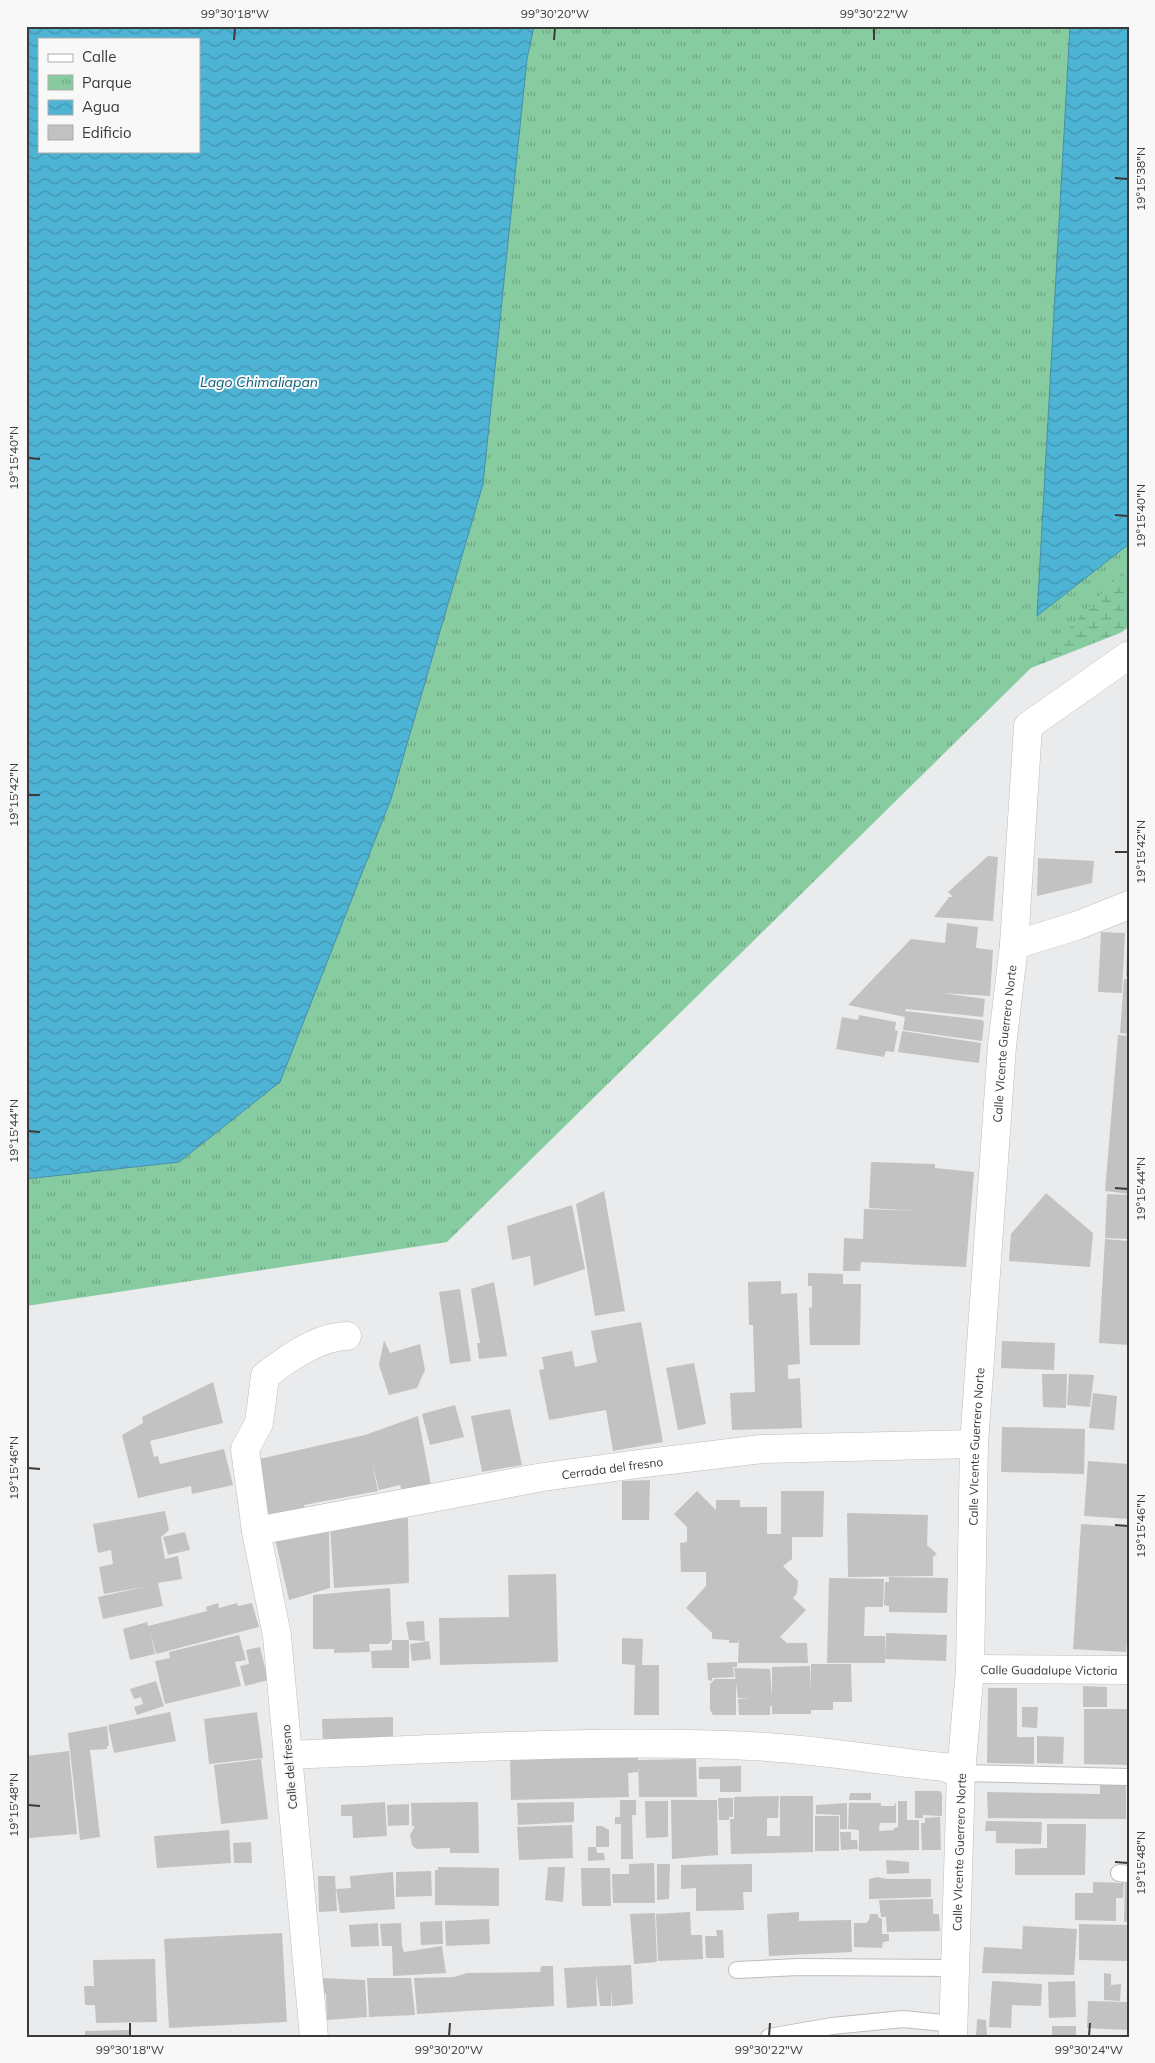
<svg xmlns="http://www.w3.org/2000/svg" width="1155" height="2063" font-family="Mulish,sans-serif">
	<defs>
		<pattern id="wetland-marsh" width="20" height="14" patternUnits="userSpaceOnUse" patternTransform="scale(1.25)"><rect width="20" height="14" fill="#87cca0"/><path d="M1 5h8M5 5V1M11 12h8M15 12V8" fill="none" stroke="#6fa784"/></pattern>
		<pattern id="park-tufts" width="24" height="20" patternUnits="userSpaceOnUse" patternTransform="scale(1.25)"><rect width="24" height="20" fill="#87cca0"/><path d="M3 7l-1-3M5 7V3M7 7l1-3M15 17l-1-3M17 17v-4M19 17l1-3" fill="none" stroke="#6fa784"/></pattern>
		<pattern id="water-waves" width="16" height="10" patternUnits="userSpaceOnUse" patternTransform="scale(1.25)"><rect width="16" height="10" fill="#4eb4d5"/><path d="M0 5q4-4 8 0t8 0" fill="none" stroke="#4293ae"/></pattern>
	</defs>
	<rect width="100%" height="100%" fill="#eaebec"/>
	<path fill="url(#wetland-marsh)" d="M1129,544V627L1120,633L1031,668L1037,616Z"/>
	<path fill="url(#park-tufts)" fill-rule="evenodd" d="M26,26H1129V565L1031,668L447,1242L26,1306ZM39,39H199V151H39Z"/>
	<path fill="url(#water-waves)" stroke="#488fa7" fill-rule="evenodd" d="M26,26H534L527,59L483,484L391,799L280,1082L179,1162L26,1179ZM39,39H199V151H39Z
		M1070,26H1129V544L1037,616Z"/>
	<path fill="#c3c2c2" d="M988,856L998,857L993,921L934,917L949,897H953L948,892Z
		M1038,858L1094,861L1092,883L1037,896Z
		M947,923L978,927L976,948L993,950L990,996L942,993L985,999L983,1017L906,1009L905,1011L982,1020L984,1022L982,1041L903,1030L905,1017L848,1005L911,939L945,943Z
		M1101,932L1125,933L1122,993L1098,992Z
		M1127,950H1129V976H1126Z
		M1124,979H1129V1034L1120,1033Z
		M859,1015L896,1022L895,1030L898,1031L894,1052L886,1051L884,1057L836,1049L842,1017L858,1020Z
		M902,1031L981,1043L979,1063L898,1052Z
		M1118,1035L1129,1036V1194L1105,1191Z
		M871,1162L935,1164V1168L974,1172L966,1267L861,1262L860,1271H843L844,1238L863,1239L864,1209L918,1211L869,1208Z
		M604,1191L625,1311L595,1316L576,1204Z
		M1046,1193L1093,1233L1090,1267L1009,1261L1011,1234Z
		M1107,1194L1129,1195V1239L1105,1238Z
		M572,1205L585,1269L534,1286L530,1256L512,1260L507,1226Z
		M1105,1239L1129,1241V1345L1099,1343Z
		M808,1273L843,1274V1284H861L860,1345H810L809,1307L812,1308V1286H808Z
		M781,1281V1294L797,1293L800,1364L788,1365V1379L800,1378L802,1428L732,1430L730,1393L755,1392L753,1325H749L748,1282Z
		M494,1282L507,1356L479,1359L477,1343H480L471,1289Z
		M460,1289L471,1361L450,1364L439,1292Z
		M641,1322L663,1442L613,1451L606,1410L549,1420L539,1370L544,1369L542,1357L572,1351L575,1367L597,1362L591,1331Z
		M384,1340L390,1353L420,1344L425,1370L417,1388L389,1395L379,1365Z
		M1002,1341L1055,1343L1054,1370L1001,1368Z
		M694,1363L706,1424L678,1430L666,1368Z
		M1042,1374H1067L1066,1408L1043,1407Z
		M1069,1374L1094,1375L1090,1407L1067,1405Z
		M213,1382L223,1423L150,1441L154,1457L158,1456L160,1464L224,1449L233,1485L192,1494L191,1486L138,1498L122,1435L143,1423L142,1417Z
		M1093,1393L1117,1396L1114,1430L1089,1428Z
		M455,1405L464,1437L430,1445L422,1414Z
		M510,1409L522,1465L482,1472L471,1416Z
		M418,1416L431,1485L402,1492L400,1485L379,1490L372,1462L378,1491L304,1505L305,1510L269,1519L255,1460L365,1435Z
		M1002,1427L1085,1429L1084,1474L1001,1472Z
		M1088,1461L1129,1464V1519L1084,1516Z
		M650,1480L649,1520H622V1481Z
		M697,1491L716,1510V1500H740V1507H767V1534H781V1491H824L823,1537H792V1559L783,1566L798,1581L797,1593L793,1598L806,1610L780,1637L787,1643H807L808,1663H738L739,1639L738,1643H729V1640L712,1639V1633L686,1608L706,1586V1572H681L680,1543L687,1542V1527L674,1514Z
		M165,1511L169,1530L161,1537L165,1559L178,1556L182,1579L158,1583L163,1606L103,1619L98,1597L148,1586L104,1594L99,1567L113,1564L111,1550L98,1553L93,1524Z
		M847,1513L928,1515L927,1545L937,1554L933,1557V1576L848,1577Z
		M408,1518L409,1583L334,1588L330,1525Z
		M1081,1524L1129,1527V1615L1126,1652L1073,1649Z
		M329,1530L330,1588L289,1600L275,1539Z
		M185,1532L190,1550L168,1555L163,1537Z
		M556,1574L558,1662L440,1665L439,1618L509,1617L508,1575Z
		M889,1577L948,1578L947,1613L889,1612V1606L884,1605L885,1582H889Z
		M829,1578L884,1579L883,1607H865L864,1636H885V1663H827Z
		M390,1588L392,1640L388,1644H369L370,1652L334,1653V1649H313V1595Z
		M218,1603L219,1608L237,1603L238,1606L252,1603L259,1627L156,1654L150,1631L155,1654L130,1660L123,1629L147,1622L148,1626L207,1611L206,1607Z
		M424,1621L425,1641L409,1640V1668H372L371,1651L392,1650V1640H409L406,1622Z
		M886,1633L947,1635L946,1661L885,1659Z
		M239,1635L246,1660L235,1662L241,1686L165,1704L155,1661L170,1658L169,1652Z
		M622,1638L643,1639L642,1665H659V1715H634L635,1665L622,1664Z
		M429,1641L431,1659L412,1661L410,1644Z
		M260,1647L268,1680L245,1686L240,1666L249,1664L246,1650Z
		M737,1662V1667H733L734,1677L712,1678V1681L708,1680L707,1663Z
		M811,1664H851L852,1702H833V1710H811V1714H772V1706H770V1715H739L738,1699L750,1698H738L734,1668L770,1669L772,1699V1667L810,1666L811,1695Z
		M715,1679H736V1715H713L710,1710V1684Z
		M156,1681L164,1706L137,1715L134,1707L143,1704L141,1697L134,1699L130,1689Z
		M1083,1686L1107,1687V1707H1083Z
		M988,1688H1017V1737H1034V1764L987,1763Z
		M1022,1707H1038L1037,1728L1022,1727Z
		M1084,1709H1129V1765L1084,1764Z
		M170,1712L176,1741L114,1753L108,1725Z
		M257,1712L263,1758L209,1764L204,1719Z
		M393,1717V1741L323,1745L322,1719Z
		M107,1726L109,1746H107V1749L90,1750L100,1837L80,1840L68,1733Z
		M1037,1736L1064,1737L1063,1764L1037,1763Z
		M69,1751L77,1834L29,1838L26,1812V1756Z
		M638,1755V1772L628,1773L629,1797L511,1800L510,1758Z
		M261,1759L268,1819L221,1824L214,1765Z
		M696,1759L697,1797H639L638,1760Z
		M741,1766V1792H720V1779H699V1767Z
		M1100,1779H1126V1819L988,1818L987,1792L1100,1794Z
		M915,1791H940L942,1794V1816L923,1815V1818H915Z
		M850,1793H871V1800H849Z
		M779,1796L778,1818H767V1836H780V1796H813V1852L731,1854L730,1819H734V1797Z
		M718,1798H733V1817H729V1820H719Z
		M620,1800H636V1815H632L633,1859H621V1824H615V1817H620Z
		M671,1800H717L718,1855L672,1859Z
		M645,1801H668V1837L646,1838Z
		M898,1801H907V1820H919V1850L859,1851V1830L848,1829L849,1803H881V1806H894L896,1802V1823H880L879,1831L894,1830V1828L898,1827Z
		M385,1802L387,1836L353,1838L352,1816H341V1805Z
		M478,1802L479,1853H450V1848L416,1849L412,1845L410,1835L415,1826H412L411,1803Z
		M574,1802V1822L518,1825L517,1803Z
		M847,1803V1829H840V1815L816,1814V1805Z
		M409,1804V1825L388,1826L387,1805Z
		M815,1816H839V1851H815Z
		M940,1817L941,1850H922L921,1823H925V1818Z
		M986,1821L1042,1822L1041,1844L996,1843V1831H985Z
		M1047,1824H1086L1085,1875H1015V1849L1047,1848Z
		M572,1825L573,1858L519,1860L517,1827Z
		M596,1826H602L609,1830V1847H596L597,1853H604L605,1860L588,1861V1847H596Z
		M229,1830L231,1863L157,1868L154,1836Z
		M840,1832H851V1840H857L858,1849L841,1850Z
		M251,1842L252,1863H234L233,1843Z
		M886,1860L909,1862V1873L887,1874Z
		M654,1863L655,1903H613L612,1874H629V1864Z
		M657,1864H670L669,1899L657,1900Z
		M752,1864V1892H743L744,1910L696,1911V1888L681,1889V1865Z
		M438,1867L499,1868V1906L435,1905V1870H438Z
		M548,1867H565L563,1902L545,1900Z
		M581,1868H610L611,1906H582Z
		M431,1871L432,1896L396,1897V1872Z
		M393,1872L395,1909L340,1913L336,1889L351,1888L350,1876Z
		M318,1876H335L337,1911L319,1912Z
		M878,1877L887,1879H931V1897L869,1899V1879Z
		M1093,1882L1124,1883L1123,1898H1116V1921L1075,1920V1893H1093Z
		M1125,1882H1129V1922H1124Z
		M933,1899V1914H939L940,1931L887,1932L886,1917H881L879,1900Z
		M690,1912L691,1935H702L703,1959L658,1961L656,1914Z
		M799,1912V1921L851,1920L852,1952L769,1956L767,1914Z
		M655,1913L657,1962L634,1964L630,1914Z
		M870,1914H878V1917L882,1919V1934H889V1941L883,1942L882,1948L854,1947V1923H866L869,1920Z
		M489,1919L490,1944L446,1946L445,1921Z
		M442,1921L443,1944L421,1945L420,1922Z
		M378,1923L379,1946L351,1947L349,1925Z
		M401,1923L402,1946L404,1952L442,1946L446,1973L393,1976L392,1946H382L380,1924Z
		M1079,1924L1129,1925V1961L1079,1960Z
		M1023,1926L1077,1929L1074,1975L982,1973L984,1947L1022,1949Z
		M716,1930H723L724,1958H706L705,1936H717Z
		M282,1933L287,2022L169,2028L164,1939Z
		M155,1959L157,2022L96,2023L95,2005H85L84,1986H94L93,1960Z
		M631,1965L633,2004L612,2006L611,1987V2006H600L596,1974L597,2006L567,2008L564,1968Z
		M541,1966H553L554,2006L417,2014L414,1978L454,1977L467,1973L540,1972Z
		M1104,1973L1111,1974V1985L1121,1984L1120,2001L1104,2000Z
		M322,1978L365,1980L367,2017L327,2020L326,1993H322Z
		M367,1978H411L415,2015L369,2017Z
		M992,1981L1042,1984L1041,2006L1012,2005L1011,2028L989,2027Z
		M1075,1981L1076,2017L1049,2018L1048,1982Z
		M1088,2001L1129,2002V2030L1087,2028Z
		M977,2019L986,2020L987,2037H976Z
		M1052,2026H1076V2037H1052Z
		M129,2030L130,2037H85V2031Z"/>
	<g fill="none" stroke-linecap="round" stroke-linejoin="round">
		<g stroke="#bdbdbf" stroke-width="18">
			<path id="lane" d="M961,1773L1129,1777
				M1119,1873L1129,1874
				M737,1970L799,1967L954,1968
				M769,2037L832,2026L903,2019L953,2024"/>
		</g>
		<g stroke="#bdbdbf" stroke-width="29">
			<g id="street">
				<path d="M1014,945L1076,926L1129,905"/>
				<path id="s1" d="M256,1531L543,1477L638,1464L762,1449L974,1444"/>
				<path id="s2" d="M970,1669L1129,1670"/>
				<path d="M288,1755C447,1749 608,1738 767,1747C826,1751 885,1761 944,1767L961,1773"/>
				<path d="M314,2037L277,1636L256,1531L245,1449L259,1423L265,1376C286,1359 320,1336 347,1336"/>
				<path id="s3" d="M953,2037L961,1773L970,1669L974,1444L1002,1046L1014,945L1028,726L1129,655"/>
			</g>
		</g>
		<use href="#lane" stroke="#fff" stroke-width="16"/>
		<use href="#street" stroke="#fff" stroke-width="28"/>
	</g>
	<path fill="none" stroke="#3a3a3b" stroke-width="2" d="M234,40L235,28M554,40L555,28M874,40V28M1115,178L1128,179M28,458L40,459M1115,515L1128,516M28,795H40M1115,852H1128M28,1131L40,1132M1115,1188L1128,1189M28,1468L40,1469M1115,1525L1128,1526M28,1805L40,1806M1115,1862L1128,1863M130,2036V2023M449,2036L450,2023M769,2036L770,2023M1089,2036L1090,2023"/>
	<g text-anchor="middle" dominant-baseline="central" stroke-width="4" stroke-linejoin="round" paint-order="stroke">
		<g font-size="12" fill="#3a3a3b" stroke="#f8f8f9">
			<text stroke="none"><textPath href="#s3" startOffset="995">Calle VIcente Guerrero Norte</textPath></text>
			<text stroke="none"><textPath href="#s3" startOffset="591">Calle VIcente Guerrero Norte</textPath></text>
			<text stroke="none"><textPath href="#s1" startOffset="362">Cerrada del fresno</textPath></text>
			<text stroke="none"><textPath href="#s2" startOffset="79">Calle Guadalupe Victoria</textPath></text>
			<text transform="translate(289 1767) rotate(-95)">Calle del fresno</text>
			<text stroke="none"><textPath href="#s3" startOffset="185">Calle VIcente Guerrero Norte</textPath></text>
		</g>
		<g font-size="14" font-style="italic" fill="#0d6178" stroke="#f8f8f9">
			<text x="259" y="382">Lago Chimaliapan</text>
		</g>
	</g>
	<rect width="1155" height="2063" fill="none" stroke="#f8f8f9" stroke-width="55"/>
	<rect x="38" y="38" width="162" height="115" fill="#f8f8f9" stroke="#acacad"/>
	<rect x="48" y="54" width="25" height="8" fill="#ffffff" stroke="#acacad"/>
	<text x="82" y="62" font-size="15" fill="#3a3a3b">Calle</text>
	<rect x="48" y="75" width="25" height="15" fill="url(#park-tufts)" stroke="#acacad"/>
	<text x="82" y="88" font-size="15" fill="#3a3a3b">Parque</text>
	<rect x="48" y="100" width="25" height="15" fill="url(#water-waves)" stroke="#acacad"/>
	<text x="82" y="112" font-size="15" fill="#3a3a3b">Agua</text>
	<rect x="48" y="125" width="25" height="15" fill="#c3c2c2" stroke="#acacad"/>
	<text x="82" y="138" font-size="15" fill="#3a3a3b">Edificio</text>
	<rect x="28" y="28" width="1100" height="2008" fill="none" stroke="#3a3a3b" stroke-width="2"/>
	<g font-size="12" text-anchor="middle" fill="#3a3a3b">
		<text x="235" y="18">99°30'18"W</text>
		<text x="555" y="18">99°30'20"W</text>
		<text x="874" y="18">99°30'22"W</text>
		<text transform="translate(1141 179) rotate(-90)" y="4">19°15'38"N</text>
		<text transform="translate(14 458) rotate(-90)" y="4">19°15'40"N</text>
		<text transform="translate(1141 516) rotate(-90)" y="4">19°15'40"N</text>
		<text transform="translate(14 795) rotate(-90)" y="4">19°15'42"N</text>
		<text transform="translate(1141 852) rotate(-90)" y="4">19°15'42"N</text>
		<text transform="translate(14 1131) rotate(-90)" y="4">19°15'44"N</text>
		<text transform="translate(1141 1189) rotate(-90)" y="4">19°15'44"N</text>
		<text transform="translate(14 1468) rotate(-90)" y="4">19°15'46"N</text>
		<text transform="translate(1141 1526) rotate(-90)" y="4">19°15'46"N</text>
		<text transform="translate(14 1805) rotate(-90)" y="4">19°15'48"N</text>
		<text transform="translate(1141 1863) rotate(-90)" y="4">19°15'48"N</text>
		<text x="130" y="2054">99°30'18"W</text>
		<text x="449" y="2054">99°30'20"W</text>
		<text x="769" y="2054">99°30'22"W</text>
		<text x="1089" y="2054">99°30'24"W</text>
	</g>
</svg>
